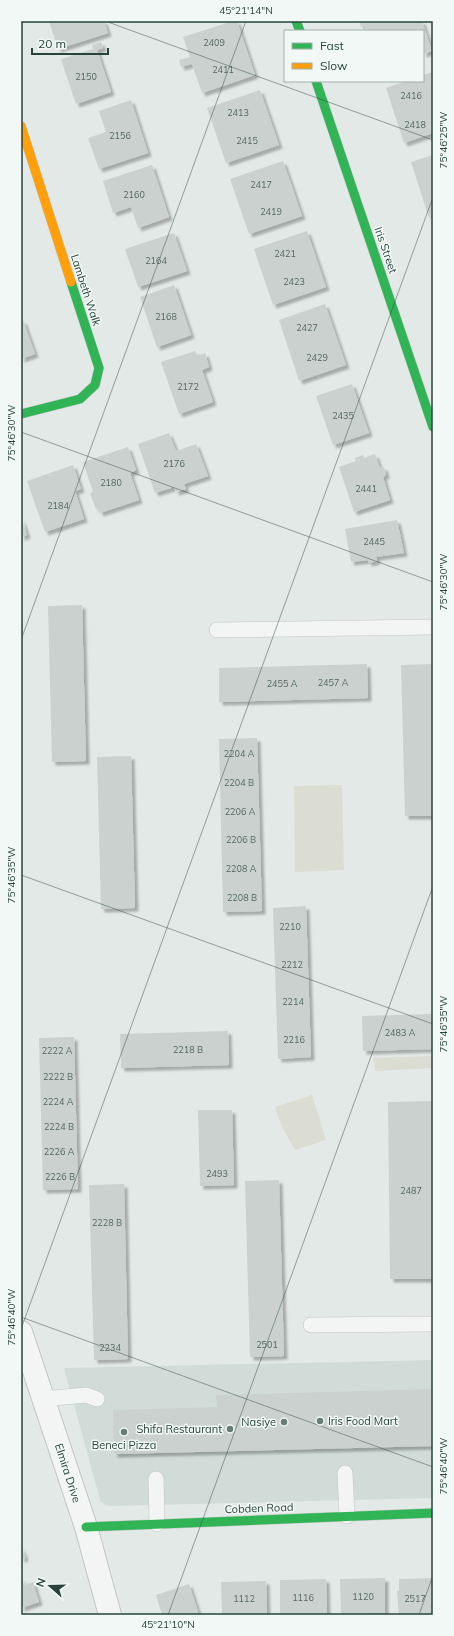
<svg xmlns="http://www.w3.org/2000/svg" width="454" height="1636" font-family="Mulish,sans-serif">
	<defs>
		<filter id="shadow"><feDropShadow dx="3.5" dy="3.5" stdDeviation="1" flood-color="#0004"/></filter>
	</defs>
	<rect width="100%" height="100%" fill="#e3e9e7"/>
	<path fill="#d1dcd8" d="M433,1360V1498L111,1506L105,1505L100,1501L99,1496L64,1368Z"/>
	<path fill="#dbdcd2" d="M342,785L344,870L295,872L294,786Z
		M433,1056V1068L375,1071L374,1058Z
		M312,1095L326,1140L295,1150L282,1127L275,1107Z"/>
	<path fill="#cbd1cf" filter="url(#shadow)" d="M49,21H104L108,33L58,49Z
		M233,21H237L255,75L202,93L192,64L181,67L179,60L190,57L183,37Z
		M359,21H422L432,51L423,54V31H366L364,25L361,27Z
		M101,42L103,48L97,50L111,92L76,104L61,59L93,49L92,45Z
		M433,72V133L404,143L386,88L406,81H423V75Z
		M260,90L279,145L226,163L207,108Z
		M131,100L148,153L99,169L88,138L106,132L99,111Z
		M433,155V217L429,218L411,162Z
		M283,161L302,216L249,234L230,179Z
		M152,165L169,217L138,228L131,207L113,213L103,181Z
		M307,231L326,287L273,305L254,249Z
		M174,233L187,271L138,287L125,249Z
		M174,285L191,335L157,347L140,297Z
		M325,304L346,365L299,381L279,320Z
		M23,320L35,354L21,359V321Z
		M195,351L197,356L205,353L209,367L202,370L213,402L179,414L161,362Z
		M352,384L369,433L333,445L316,396Z
		M169,433L176,451L196,444L208,476L184,484L186,489L176,492L174,487L155,493L138,444Z
		M128,447L136,470L130,473L139,500L100,513L98,508L96,509L90,493L93,492L83,462Z
		M375,454L380,468L384,467L386,475L383,477L390,500L354,512L339,467L356,461L355,458L363,455L364,458Z
		M73,465L81,489L75,491L84,519L45,532L27,481Z
		M21,518L27,535L21,537Z
		M397,520L404,553L376,557L377,561L368,563V560L351,562L345,529Z
		M82,605L86,761L52,762L48,606Z
		M367,664L368,698L219,702V668Z
		M433,664V816H405L401,665Z
		M257,738L262,911L223,912L219,739Z
		M131,756L135,908L101,909L97,757Z
		M306,906L311,1057L278,1059L273,908Z
		M433,1014V1049L363,1051L362,1016Z
		M228,1031L229,1065L121,1068L120,1034Z
		M74,1037L78,1189L43,1190L39,1038Z
		M433,1101V1279H390L388,1102Z
		M198,1110H232L234,1185L200,1186Z
		M279,1180L284,1356L250,1357L245,1181Z
		M124,1184L128,1359L94,1360L89,1185Z
		M433,1389V1446L114,1454L113,1410L217,1407L216,1395Z
		M21,1546L25,1558L21,1559Z
		M21,1577L24,1585L33,1582L39,1602L21,1608Z
		M385,1578V1613L341,1614L340,1579Z
		M433,1578V1615H399L397,1591H399V1579Z
		M326,1579L327,1615H280V1580Z
		M266,1581L267,1615H222L221,1582Z
		M189,1584L199,1615H162L156,1595Z"/>
	<g fill="none" stroke-linecap="round" stroke-linejoin="round">
		<g stroke="#c1c7c5" stroke-width="16">
			<path id="lane" d="M217,630L433,627
				M311,1325L433,1324
				M43,1399L86,1395L97,1399
				M345,1473L347,1516
				M156,1479L157,1524"/>
		</g>
		<g stroke="#c1c7c5" stroke-width="24">
			<path id="street" d="M21,1332L86,1527L110,1615"/>
		</g>
		<g stroke="#c1c7c5" stroke-width="10">
			<path id="fast" d="M296,21L300,31
				M316,81L433,427
				M21,414L80,399L95,385L99,368L71,282
				M86,1527L433,1513"/>
		</g>
		<g stroke="#c1c7c5" stroke-width="10">
			<path id="slow" d="M21,126L71,282"/>
		</g>
		<use href="#lane" stroke="#f2f5f4" stroke-width="15"/>
		<use href="#street" stroke="#f2f5f4" stroke-width="22"/>
		<use href="#fast" stroke="#30b455" stroke-width="9"/>
		<use href="#slow" stroke="#ff9f0a" stroke-width="9"/>
	</g>
	<path fill="none" stroke="#28433c" stroke-width="1" stroke-opacity="0.45" d="M105,21L433,140M21,432L433,582M21,640L246,21M21,875L433,1024M21,1317L433,1467M21,1329L433,197M168,1615L433,886M419,1615L433,1575"/>
	<g fill="#697d78" stroke="#f1f8f5" stroke-width="1.5">
		<circle cx="320" cy="1421" r="4"/>
		<circle cx="284" cy="1422" r="4"/>
		<circle cx="230" cy="1429" r="4"/>
		<circle cx="124" cy="1432" r="4"/>
	</g>
	<g text-anchor="middle" dominant-baseline="central" stroke-width="3" stroke-linejoin="round" paint-order="stroke">
		<g font-size="9" fill="#526762">
			<text x="214" y="42">2409</text>
			<text x="223" y="69">2411</text>
			<text x="86" y="76">2150</text>
			<text x="411" y="95">2416</text>
			<text x="238" y="112">2413</text>
			<text x="415" y="124">2418</text>
			<text x="120" y="135">2156</text>
			<text x="247" y="140">2415</text>
			<text x="261" y="184">2417</text>
			<text x="134" y="194">2160</text>
			<text x="271" y="211">2419</text>
			<text x="285" y="253">2421</text>
			<text x="156" y="260">2164</text>
			<text x="294" y="281">2423</text>
			<text x="166" y="316">2168</text>
			<text x="307" y="327">2427</text>
			<text x="317" y="357">2429</text>
			<text x="188" y="386">2172</text>
			<text x="343" y="415">2435</text>
			<text x="174" y="463">2176</text>
			<text x="111" y="482">2180</text>
			<text x="366" y="488">2441</text>
			<text x="58" y="505">2184</text>
			<text x="374" y="541">2445</text>
			<text x="333" y="682">2457 A</text>
			<text x="282" y="683">2455 A</text>
			<text x="239" y="753">2204 A</text>
			<text x="239" y="782">2204 B</text>
			<text x="240" y="811">2206 A</text>
			<text x="241" y="839">2206 B</text>
			<text x="241" y="868">2208 A</text>
			<text x="242" y="897">2208 B</text>
			<text x="290" y="926">2210</text>
			<text x="292" y="964">2212</text>
			<text x="293" y="1001">2214</text>
			<text x="400" y="1032">2483 A</text>
			<text x="294" y="1039">2216</text>
			<text x="188" y="1049">2218 B</text>
			<text x="57" y="1050">2222 A</text>
			<text x="58" y="1076">2222 B</text>
			<text x="58" y="1101">2224 A</text>
			<text x="59" y="1126">2224 B</text>
			<text x="59" y="1151">2226 A</text>
			<text x="217" y="1173">2493</text>
			<text x="60" y="1176">2226 B</text>
			<text x="411" y="1190">2487</text>
			<text x="107" y="1222">2228 B</text>
			<text x="267" y="1344">2501</text>
			<text x="110" y="1347">2234</text>
			<text x="363" y="1596">1120</text>
			<text x="303" y="1597">1116</text>
			<text x="244" y="1598">1112</text>
			<text x="415" y="1598">2517</text>
		</g>
		<g font-size="11" fill="#28433c" stroke="#f1f8f5">
			<text transform="translate(386 250) rotate(71)">Iris Street</text>
			<text transform="translate(86 290) rotate(72)">Lambeth Walk</text>
			<text transform="translate(68 1473) rotate(72)">Elmira Drive</text>
			<text transform="translate(259 1508) rotate(-2)">Cobden Road</text>
		</g>
		<g font-size="11" fill="#28433c" stroke="#f1f8f5" text-anchor="end">
			<text x="328" y="1421" text-anchor="start">Iris Food Mart</text>
			<text x="276" y="1422">Nasiye</text>
			<text x="222" y="1429">Shifa Restaurant</text>
			<text x="124" y="1445" text-anchor="middle">Beneci Pizza</text>
		</g>
	</g>
	<rect width="454" height="1636" fill="none" stroke="#f1f8f5" stroke-width="44"/>
	<rect x="284" y="30" width="140" height="52" fill="#f1f8f5" stroke="#a1b0ab"/>
	<rect x="292" y="43" width="20" height="6" fill="#30b455" stroke="#a1b0ab"/>
	<text x="320" y="50" font-size="12" fill="#28433c">Fast</text>
	<rect x="292" y="63" width="20" height="6" fill="#ff9f0a" stroke="#a1b0ab"/>
	<text x="320" y="70" font-size="12" fill="#28433c">Slow</text>
	<g transform="translate(50 1586) rotate(290)" stroke="#f1f8f5" stroke-width="3" paint-order="stroke">
	<path d="M0-3L7 15L0 10L-7 15Z" fill="#28433c"/>
	<text y="-6" font-size="11" font-weight="bold" text-anchor="middle" fill="#28433c">N</text>
	</g>
	<path d="M32 48v6h76v-6" fill="none" stroke="#28433c" stroke-width="2"/>
	<text x="38" y="48" font-size="12" fill="#28433c" stroke="#f1f8f5" stroke-width="3" paint-order="stroke">20 m</text>
	<rect x="22" y="22" width="410" height="1592" fill="none" stroke="#28433c" stroke-width="1.5"/>
	<g font-size="10" text-anchor="middle" fill="#28433c">
		<text x="246" y="14">45°21'14"N</text>
		<text transform="translate(443 140) rotate(-90)" y="4">75°46'25"W</text>
		<text transform="translate(11 433) rotate(-90)" y="4">75°46'30"W</text>
		<text transform="translate(443 582) rotate(-90)" y="4">75°46'30"W</text>
		<text transform="translate(11 875) rotate(-90)" y="4">75°46'35"W</text>
		<text transform="translate(443 1024) rotate(-90)" y="4">75°46'35"W</text>
		<text transform="translate(11 1317) rotate(-90)" y="4">75°46'40"W</text>
		<text transform="translate(443 1466) rotate(-90)" y="4">75°46'40"W</text>
		<text x="168" y="1628">45°21'10"N</text>
	</g>
</svg>
